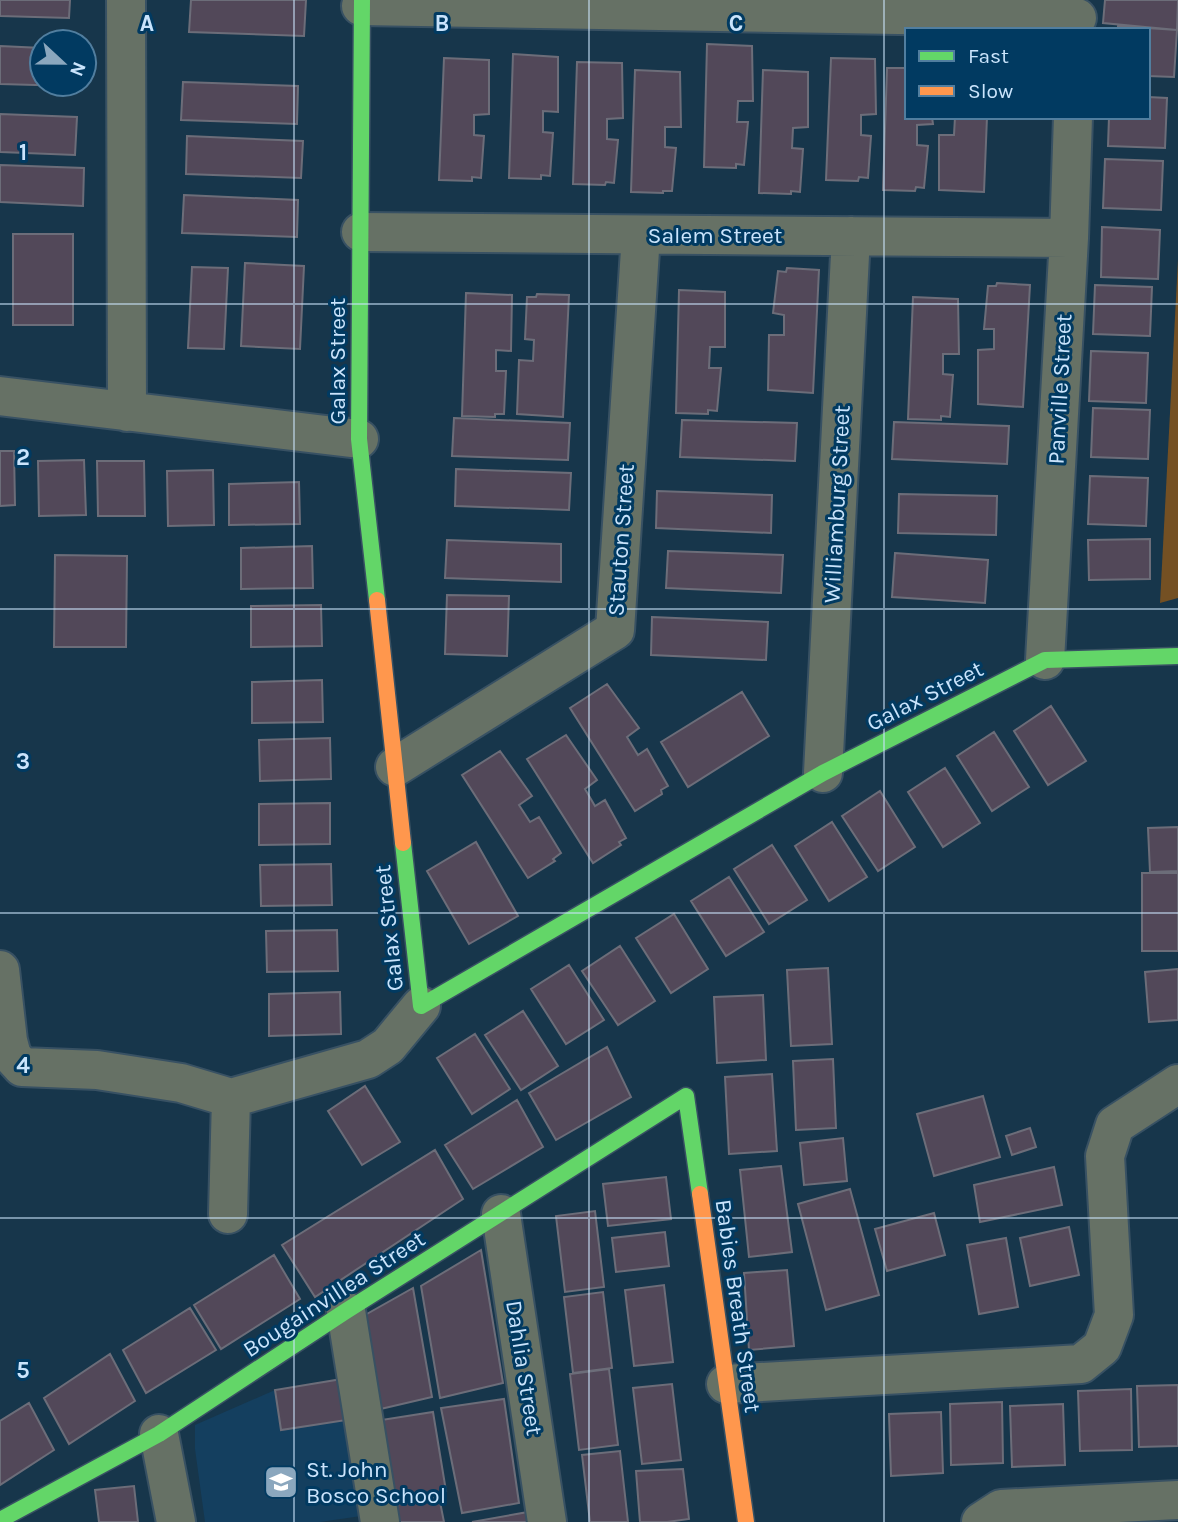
<svg xmlns="http://www.w3.org/2000/svg" width="1178" height="1522" font-family="Karla,sans-serif">
	<rect width="100%" height="100%" fill="#17364b"/>
	<path fill="#143f5f" d="M275,1390L281,1430L353,1419L368,1515L320,1522H205L195,1449V1425Z"/>
	<path fill="#745023" d="M1178,260V598L1160,603Z"/>
	<path fill="#524859" stroke="#6c6d79" stroke-width="2" d="M0,0H70L69,18L0,16Z
		M191,0H306L304,36L189,32Z
		M1105,0H1178L1177,30L1103,23Z
		M1118,26L1177,30L1174,77L1148,76V30H1118Z
		M707,44L752,46L753,101H738L737,122H748L744,165L736,164V168L704,167Z
		M0,46L42,48V84H70V86L0,84Z
		M513,54L558,57V112L543,111V132L553,133L550,176L541,175V179L509,178Z
		M444,58L489,60V114L474,115V135L484,136L481,178L472,177V181L439,180Z
		M831,58L875,59L876,114L861,115V135L871,136L868,178L859,177L858,181L826,180Z
		M577,62L622,63L623,118L607,119V139L618,140L614,183L606,182L605,185L573,184Z
		M887,68H907V117H932L933,124L917,125V145L928,146L924,188L916,187L915,191L883,190Z
		M635,70L680,72L681,127H665V147L676,148L672,191H663V193L631,192Z
		M763,70L808,72V127L793,128L792,148L803,149L800,192L791,191V194L759,193Z
		M183,82L298,86L297,124L181,120Z
		M1148,97L1167,98L1165,148L1108,146L1109,117H1148Z
		M0,114L77,117L75,155L0,152Z
		M955,117H987L984,192L939,190V135H954Z
		M187,136L303,141L301,178L186,174Z
		M1105,159L1163,161L1161,210L1103,208Z
		M0,165L84,168L83,206L0,202Z
		M184,195L298,200L297,237L182,233Z
		M1102,227L1160,230L1158,279L1101,277Z
		M13,234H73V325H13Z
		M245,263L304,266L300,349L241,346Z
		M192,267L228,268L224,349L188,348Z
		M787,268L819,270L813,393L768,390L769,335H784V315L773,313L778,271L786,272Z
		M997,283L1030,285L1023,407L978,404V350L994,349V329H984L988,286H996Z
		M1095,285L1152,287L1150,336L1093,334Z
		M679,290L725,292V347H710L709,368H721L717,411L708,410V414L676,413Z
		M466,293L512,295L511,351L496,350V371H506L504,414H495V417L462,416Z
		M537,294L569,295L563,417L517,414L519,360L533,361L534,340L525,339L527,297H536Z
		M913,297L958,299L959,354H943V374L953,375L950,417L941,416V420L908,419Z
		M1091,351L1148,353L1146,403L1089,401Z
		M1093,408L1150,410L1148,459L1091,457Z
		M454,418L570,423L568,460L452,456Z
		M682,420L797,423L795,461L680,457Z
		M894,422L1009,426L1007,464L892,459Z
		M0,451H14L15,505L0,506Z
		M84,460L86,515L39,516L38,461Z
		M97,461H144L145,516H98Z
		M456,469L571,473L569,510L455,506Z
		M213,470L214,525L168,526L167,471Z
		M1090,476L1148,478L1146,526L1088,524Z
		M299,482L300,524L229,525V484Z
		M657,491L772,495L771,533L656,528Z
		M899,494L997,496L996,535L898,533Z
		M1150,539V579L1089,580L1088,540Z
		M447,540L561,544V582L445,578Z
		M312,546L313,588L241,589V548Z
		M668,551L783,555L781,593L666,588Z
		M895,553L988,560L985,603L892,597Z
		M55,555L127,556L126,647H54Z
		M447,595L509,596L507,656L445,654Z
		M321,605L322,646L251,647V606Z
		M652,617L768,622L766,660L651,655Z
		M322,680L323,722L252,723V682Z
		M607,684L639,728L627,737L638,755L647,749L668,786L661,790L662,794L635,811L570,708Z
		M742,692L769,736L688,787L661,742Z
		M1051,706L1086,761L1048,785L1014,731Z
		M994,732L1029,787L992,811L957,756Z
		M566,735L597,780L585,789L595,806L605,800L626,838L619,842L621,845L593,863L527,759Z
		M330,738L331,779L260,781L259,740Z
		M500,751L532,796L519,805L530,822L539,817L561,853L553,859L555,861L528,878L462,775Z
		M945,768L980,823L943,847L908,792Z
		M880,791L915,847L878,871L842,816Z
		M330,803V844L259,845V804Z
		M832,822L867,877L829,901L795,846Z
		M1178,827V871L1150,872L1148,828Z
		M476,842L518,916L469,944L427,871Z
		M772,845L807,900L769,924L734,869Z
		M331,864L332,905L261,906L260,865Z
		M1142,873H1178V951H1142Z
		M729,877L764,932L726,956L691,901Z
		M674,914L708,969L671,993L636,938Z
		M337,930L338,971L267,972L266,931Z
		M620,946L655,1001L618,1025L582,971Z
		M569,965L604,1020L566,1044L531,989Z
		M828,968L832,1044L791,1046L787,970Z
		M1178,969V1020L1149,1022L1145,972Z
		M340,992L341,1034L269,1036V994Z
		M763,995L766,1060L717,1063L714,997Z
		M523,1011L558,1066L521,1090L485,1035Z
		M475,1034L510,1089L472,1114L437,1058Z
		M607,1047L631,1097L556,1140L529,1093Z
		M833,1059L836,1128L796,1130L793,1061Z
		M772,1074L777,1151L729,1154L725,1077Z
		M365,1086L400,1142L362,1165L328,1111Z
		M983,1096L1000,1157L934,1176L917,1114Z
		M517,1100L543,1147L473,1189L445,1145Z
		M1030,1128L1036,1147L1012,1155L1006,1136Z
		M843,1138L847,1181L804,1185L800,1143Z
		M435,1150L463,1199L315,1297L282,1245Z
		M781,1166L792,1252L749,1257L740,1170Z
		M1054,1167L1062,1205L980,1222L974,1185Z
		M666,1177L671,1219L608,1226L603,1184Z
		M850,1189L879,1295L826,1310L798,1204Z
		M595,1211L604,1287L565,1292L556,1216Z
		M934,1213L945,1255L887,1271L875,1229Z
		M1069,1227L1079,1275L1030,1286L1020,1238Z
		M665,1232L669,1266L616,1272L612,1238Z
		M1006,1238L1018,1307L979,1314L967,1245Z
		M481,1250L503,1383L440,1398L421,1286Z
		M274,1255L300,1299L221,1349L194,1305Z
		M787,1270L794,1346L749,1350L744,1273Z
		M664,1285L673,1362L634,1366L625,1290Z
		M413,1288L432,1397L372,1411L358,1319Z
		M603,1292L612,1368L573,1373L564,1297Z
		M190,1308L216,1350L146,1393L123,1350Z
		M110,1354L135,1401L69,1444L44,1398Z
		M609,1369L618,1445L579,1450L570,1374Z
		M348,1378L353,1419L281,1430L275,1390Z
		M672,1384L681,1460L642,1464L633,1388Z
		M1178,1385V1446L1139,1447L1137,1386Z
		M1131,1389L1132,1450L1080,1451L1078,1391Z
		M504,1399L519,1503L462,1513L441,1408Z
		M1002,1402L1003,1463L951,1465L950,1404Z
		M29,1403L54,1450L0,1485V1421Z
		M1063,1404L1065,1465L1012,1467L1010,1406Z
		M433,1412L446,1491L389,1501L375,1421Z
		M941,1412L943,1473L891,1476L889,1414Z
		M620,1451L628,1522H590L582,1455Z
		M683,1469L689,1519L667,1522H640L636,1471Z
		M134,1486L138,1522H99L95,1490Z
		M439,1497L444,1522H385L383,1507Z
		M528,1512L530,1522H472Z"/>
	<g fill="none" stroke-linecap="round" stroke-linejoin="round">
		<g stroke="#385163" stroke-width="42">
			<path id="street" d="M126,0L127,412
				M361,6L1077,18
				M361,232L1069,238
				M0,396L359,439
				M1045,660L1069,238L1073,117
				M395,767L615,630L641,235
				M823,773L851,236
				M0,970L8,1041L12,1056L22,1067L97,1070L181,1083L231,1098
				M228,1214L231,1098L368,1059L388,1046L421,1006
				M501,1214L547,1522
				M346,1311L380,1522
				M726,1384L1081,1364L1102,1347L1114,1315L1105,1156L1115,1125L1178,1084
				M159,1434L176,1522
				M981,1522L1001,1509L1178,1500"/>
		</g>
		<g stroke="#385163" stroke-width="19">
			<path id="fast" d="M362,0L359,439L377,600
				M403,843L421,1006L823,773L1045,660L1178,656
				M0,1520L159,1434L346,1311L686,1096L700,1194"/>
		</g>
		<g stroke="#385163" stroke-width="19">
			<path id="slow" d="M377,600L403,843
				M700,1194L746,1522"/>
		</g>
		<use href="#street" stroke="#667165" stroke-width="38"/>
		<use href="#fast" stroke="#63d668" stroke-width="16"/>
		<use href="#slow" stroke="#ff974d" stroke-width="16"/>
	</g>
	<path fill="none" stroke="#cae4fc" stroke-width="2" stroke-opacity="0.55" d="M294,0V1522M589,0V1522M884,0V1522M0,304H1178M0,609H1178M0,913H1178M0,1218H1178"/>
	<defs>
		<g id="school-square" transform="scale(1.75)"><rect x="-9" y="-9" width="18" height="18" rx="4" fill="#8ba7be" stroke="#013a61"/><path d="M0-5L7-2L0 1L-7-2ZM-4 1L0 2.5L4 1V4Q0 6-4 4Z" fill="#fff"/></g>
	</defs>
	<g fill-rule="evenodd">
		<use href="#school-square" x="281" y="1482"/>
	</g>
	<g text-anchor="middle" dominant-baseline="central" stroke-width="6" stroke-linejoin="round" paint-order="stroke">
		<g font-size="23" fill="#cae4fc" stroke="#013a61">
			<text x="715" y="235">Salem Street</text>
			<text transform="translate(337 361) rotate(-90)">Galax Street</text>
			<text transform="translate(1060 389) rotate(-87)">Panville Street</text>
			<text transform="translate(837 504) rotate(-87)">Williamburg Street</text>
			<text transform="translate(621 540) rotate(-86)">Stauton Street</text>
			<text transform="translate(925 696) rotate(-27)">Galax Street</text>
			<text transform="translate(389 928) rotate(-96)">Galax Street</text>
			<text transform="translate(334 1294) rotate(-33)">Bougainvillea Street</text>
			<text transform="translate(738 1306) rotate(82)">Babies Breath Street</text>
			<text transform="translate(524 1368) rotate(81)">Dahlia Street</text>
		</g>
		<g font-size="23" fill="#cae4fc" stroke="#013a61" text-anchor="start">
			<text x="306" y="1469">St. John<tspan x="306" dy="26">Bosco School</tspan></text>
		</g>
	</g>
	<g font-size="23" text-anchor="middle" font-weight="bold" fill="#cae4fc" stroke="#013a61" stroke-width="6" stroke-linejoin="round" paint-order="stroke">
		<text x="147" y="31">A</text>
		<text x="442" y="31">B</text>
		<text x="736" y="31">C</text>
		<text x="23" y="160">1</text>
		<text x="23" y="465">2</text>
		<text x="23" y="769">3</text>
		<text x="23" y="1073">4</text>
		<text x="23" y="1378">5</text>
	</g>
	<rect x="905" y="28" width="245" height="91" fill="#013a61" stroke="#517e9f" stroke-width="2"/>
	<rect x="919" y="51" width="35" height="10" fill="#63d668" stroke="#517e9f" stroke-width="2"/>
	<text x="968" y="63" font-size="21" fill="#cae4fc">Fast</text>
	<rect x="919" y="86" width="35" height="10" fill="#ff974d" stroke="#517e9f" stroke-width="2"/>
	<text x="968" y="98" font-size="21" fill="#cae4fc">Slow</text>
	<g transform="translate(63 63) rotate(112)"><circle r="33" fill="#013a61" stroke="#517e9f" stroke-width="2"/>
	<path d="M0-5L12 26L0 18L-12 26Z" fill="#8ba7be"/>
	<text y="-10" font-size="19" font-weight="bold" text-anchor="middle" fill="#cae4fc">N</text>
	</g>
</svg>
